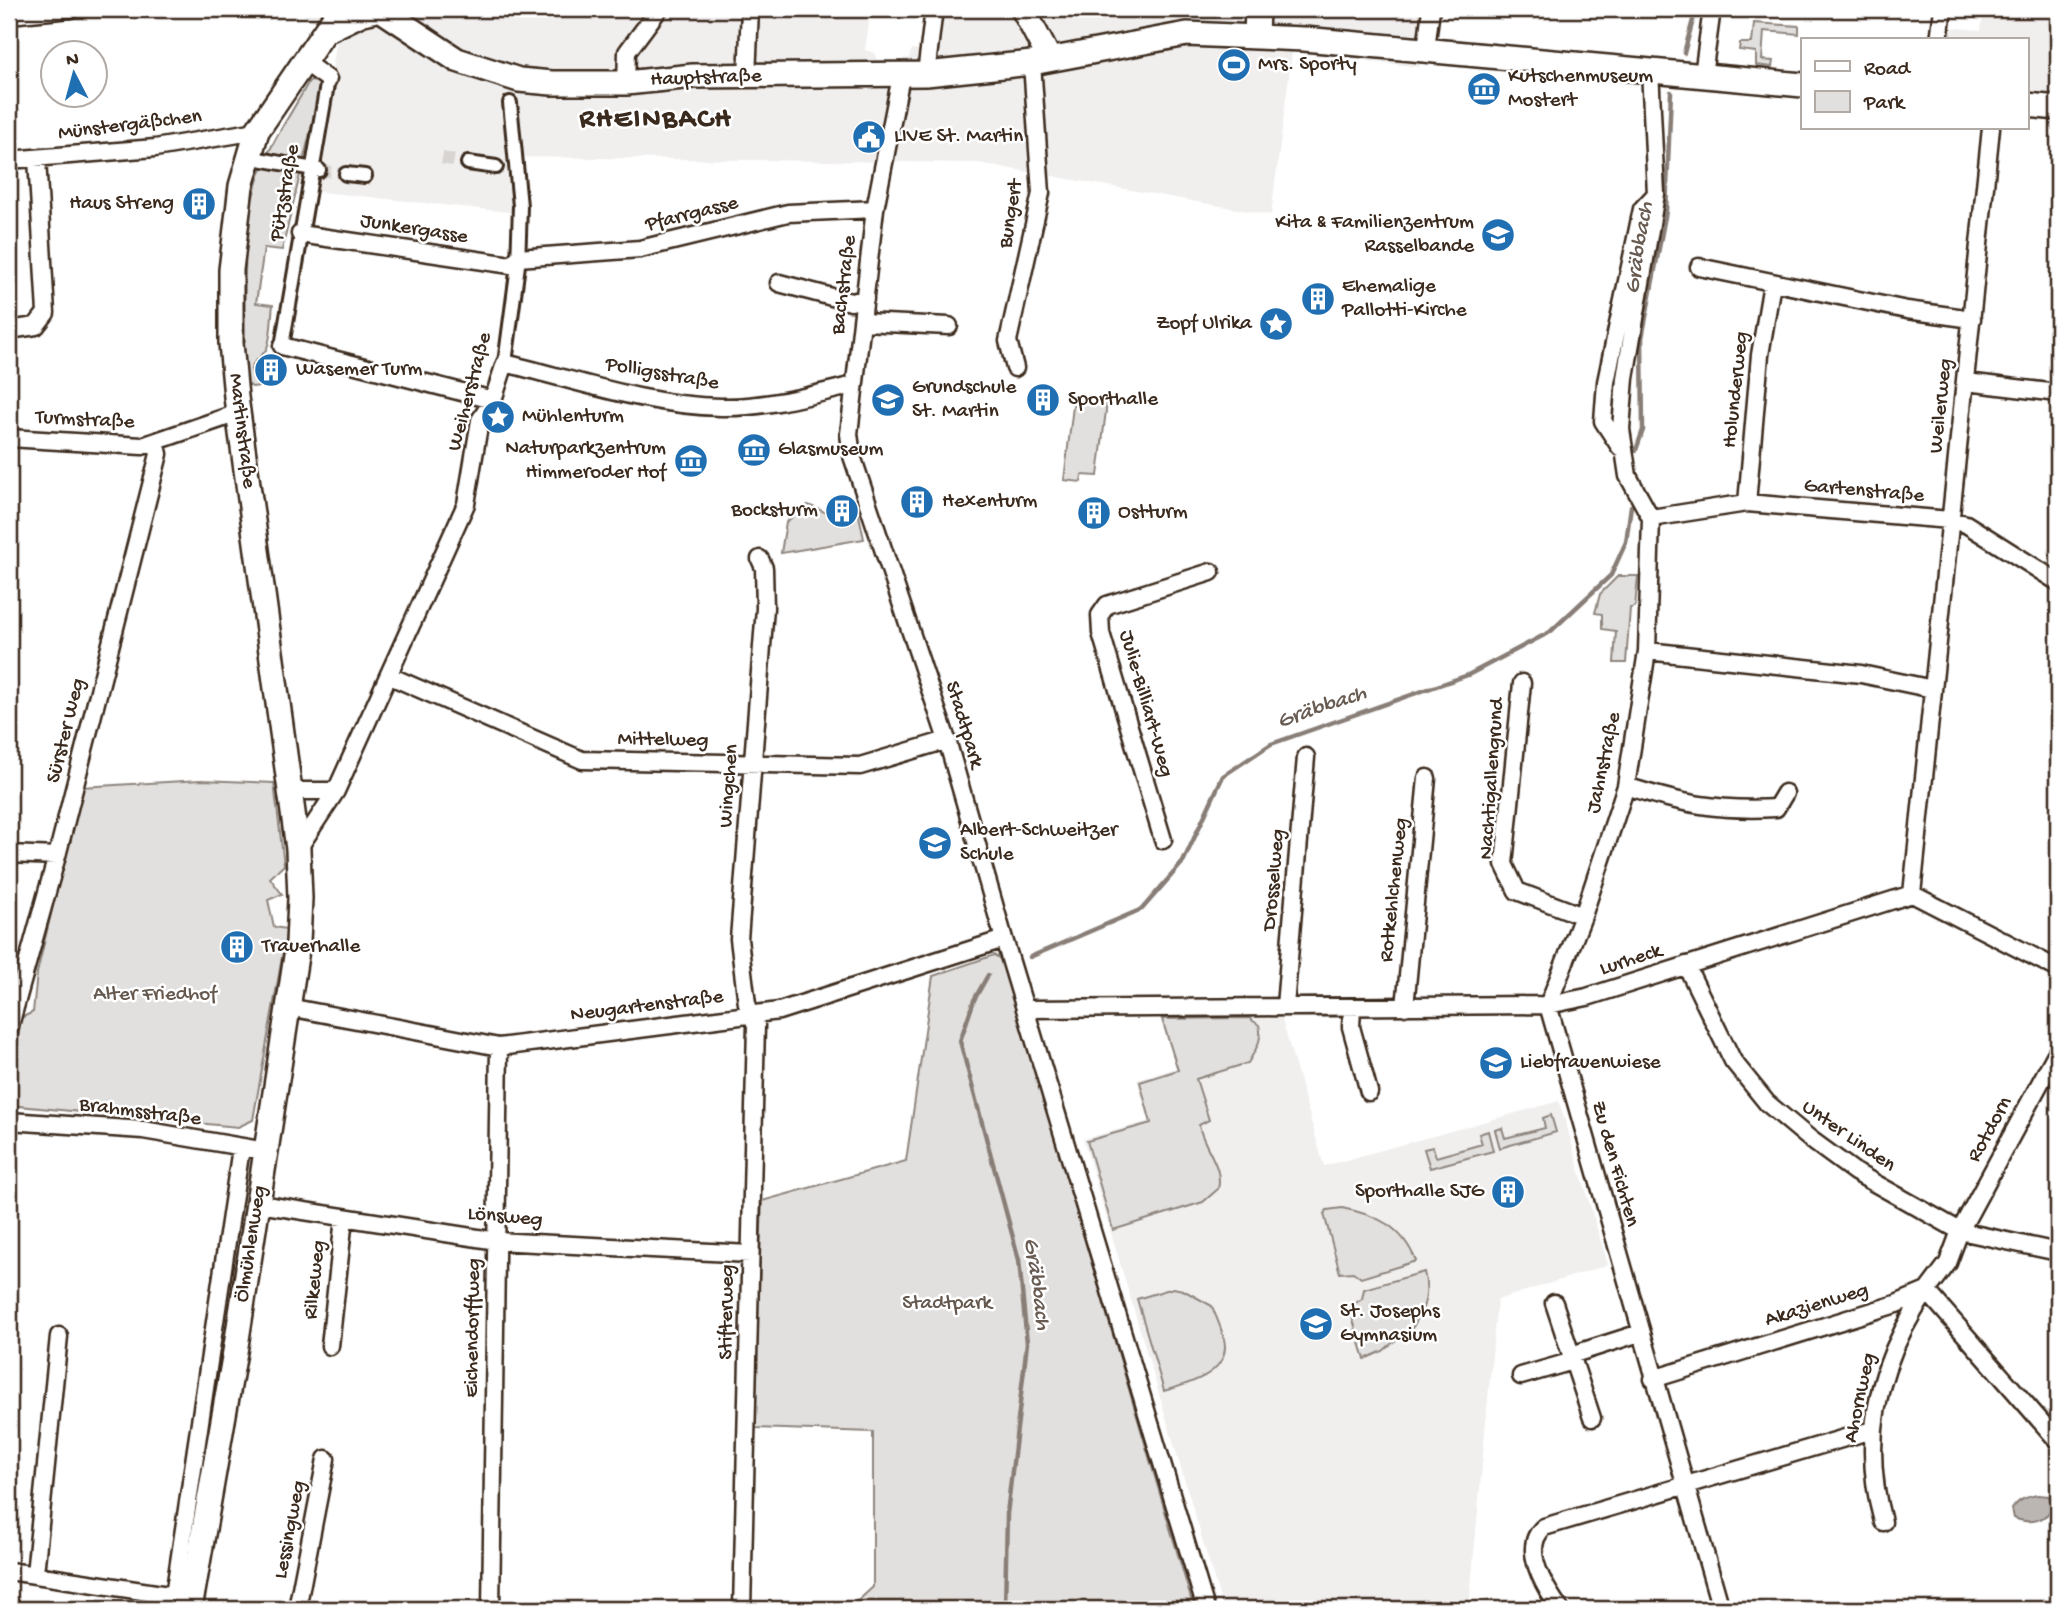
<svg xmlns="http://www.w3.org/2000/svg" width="2067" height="1618" font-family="'Gochi Hand',sans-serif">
	<rect width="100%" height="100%" fill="#fff"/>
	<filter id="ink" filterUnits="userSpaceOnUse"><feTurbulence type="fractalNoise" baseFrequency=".0143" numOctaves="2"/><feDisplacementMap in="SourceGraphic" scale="14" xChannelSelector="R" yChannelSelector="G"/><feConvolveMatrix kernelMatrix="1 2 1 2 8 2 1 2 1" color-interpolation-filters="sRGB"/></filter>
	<g filter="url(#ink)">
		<path fill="#f1efee" d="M296,9H871L865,50L875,53L876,59L900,63L904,58H909L912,49L924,51L923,72L931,9H1426L1420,67L1292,52L1271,215L978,163L514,157L517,213L313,191L337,38Z
			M1983,9H2058V97L2027,95V40H1944L1946,27L1981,30Z
			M1159,1016H1281L1324,1166L1559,1101L1608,1265L1497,1300L1469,1609H1223L1083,1139L1149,1121L1137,1080L1176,1068Z"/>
		<path fill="#e2e0de" stroke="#8e857e" stroke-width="2" d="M1754,23L1799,26V34L1764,31L1762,60L1773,61L1772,67L1756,65V52L1739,50L1740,43H1752Z
			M315,79L321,87L282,250L264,248L256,303L273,305C271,317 272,339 266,350C258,363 240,364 261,386L252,387L243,380L239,347L245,341C245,285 241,218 263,165C274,137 295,108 309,81Z
			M1074,398L1107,402L1098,476L1082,475L1081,482L1064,480Z
			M808,505L834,516L859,515L864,539L781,553L786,522Z
			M1618,576H1638L1635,607L1630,608L1626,663H1614L1616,631L1602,629V614L1595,613L1600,594Z
			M201,780L274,783L284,865L270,878L282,894L268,900L274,927L287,929L253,1120L238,1127L9,1105L21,1018L33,1012L37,973L81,787Z
			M994,955L1002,960L1194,1609H849L873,1587V1432L754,1428L762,1201L906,1161L933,976Z
			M1249,1018L1259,1025C1263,1040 1256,1049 1248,1063L1196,1079L1209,1120L1199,1125C1203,1148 1224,1166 1218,1189L1203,1202L1113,1230L1087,1141L1151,1123L1140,1082L1178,1070L1162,1019Z
			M1551,1115L1556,1132L1500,1148L1495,1130L1502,1128L1505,1138L1545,1128L1543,1118Z
			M1488,1131L1493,1151L1430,1168L1424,1149L1433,1147L1436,1157L1482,1144L1479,1134Z
			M1342,1208C1377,1215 1402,1226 1416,1261L1361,1278L1353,1272L1340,1273L1324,1214L1327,1210Z
			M1424,1272C1431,1298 1422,1314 1407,1336L1404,1333L1383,1351L1365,1359L1349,1307L1362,1299L1364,1289Z
			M1173,1288L1183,1290L1212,1306C1216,1318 1226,1336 1225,1348C1223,1376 1184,1385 1164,1391L1137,1299Z"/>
		<path fill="#bcb6b3" stroke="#887e77" stroke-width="2" d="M2038,1495L2049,1496L2054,1505C2046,1521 2031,1525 2014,1518L2012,1509C2019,1499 2026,1497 2038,1495Z"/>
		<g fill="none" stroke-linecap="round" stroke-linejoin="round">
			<path stroke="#887e77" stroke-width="4.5" d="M1684,53L1696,9
				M1636,450L1643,430L1642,338L1666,211L1671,92
				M1030,957L1142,909L1183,862L1223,776L1271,744L1468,675L1550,632L1611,575L1626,542L1631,506
				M988,975L974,1000L960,1041L1019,1260L1027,1343L1007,1514L1005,1609"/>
			<path stroke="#d8d4d2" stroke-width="12" stroke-dasharray="12 6" stroke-linecap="butt" d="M442,158L468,163
				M319,170L346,174"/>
			<g stroke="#3b2a1e" stroke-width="18">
				<path id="pedestrian" d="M248,157L319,170
					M468,163L496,167
					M346,174L365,176
					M282,346L328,79
					M505,363L518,265L520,206L510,103"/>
			</g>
			<g stroke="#3b2a1e" stroke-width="21">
				<path id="minor" d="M9,15L71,9
					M1939,40L1943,9
					M1426,49L1431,9
					M303,61L328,79
					M926,74L934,9
					M1703,75L1712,9
					M901,76L875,209L849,434L852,456L947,740L1004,939L1206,1609
					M747,77L750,9
					M626,83L627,52L659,9
					M9,160L155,148L257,131
					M300,234L511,265L518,258L640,249L788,213L875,209
					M1699,267L1907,310L1972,319
					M779,283L851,302L865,299
					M863,322L949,326
					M9,330L36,326L46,313L37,158
					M282,346L493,400
					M1015,368L1008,341L1041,193L1032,63
					M1966,382L2058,393
					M9,438L142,446L238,413
					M1620,447L1603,421L1606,382L1642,209L1656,194
					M1747,503L1760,355L1772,283
					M1651,518L1747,503L1950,520L1966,524L2058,582
					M1647,651L1861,674L1933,689
					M390,676L582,760L860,766L947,740
					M1522,683L1504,864L1517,891L1583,916
					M1626,786C1682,804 1717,811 1776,808L1785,793
					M291,791H336
					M1163,840L1101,633L1100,615L1107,605L1211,572
					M298,849L336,791L466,504L480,420L493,400L505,363C575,380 649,406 721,407C765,408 812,395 854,385
					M9,854L57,856
					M1912,894L1991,128
					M1912,894L2058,969
					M1686,965L1733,1061L1767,1103L1810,1139L1855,1172L1960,1231L2058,1252
					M1548,1005L1583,916L1626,786L1647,651L1651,518L1628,476L1621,429L1625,378L1656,194L1650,69
					M1548,1005L1721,1609
					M1285,1006L1306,757
					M288,1007L499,1047L779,1011L1004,939
					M1405,1007L1427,778
					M1352,1008L1351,1027L1369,1092
					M1027,1009L1548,1005L1587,997L1912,894
					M9,1029L57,856L159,454L156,442
					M9,1121L143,1130L266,1151
					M259,1204L497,1241L750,1254
					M1554,1303L1592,1418
					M330,1346L344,1218
					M1571,1355L1640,1333
					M1521,1376L1573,1361
					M1653,1379L1896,1304L1927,1291L1948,1263L1960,1231L2058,1050
					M1883,1522C1860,1438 1877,1362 1927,1291L2058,1441
					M9,1571L182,1597
					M35,1574L59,1336
					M172,1609L241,1148
					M297,1609L326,1459
					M491,1609L499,1047
					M742,1609L756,1025L747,1004L739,939L765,608L764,568L760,559
					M1560,1609C1545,1588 1520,1548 1544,1527L1872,1430"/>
			</g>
			<g stroke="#3b2a1e" stroke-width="28">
				<path id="secondary" d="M380,9L457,60L519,80L552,83H626L693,76L926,74L1032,63L1187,34L1304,39L1803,85
					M1023,9L1049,58
					M326,31L363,13L381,9
					M1256,35L1257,9
					M2027,105L2058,108
					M190,1609L236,1346L298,943L300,898L298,849L236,397L231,343V270L241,186L257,131L340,9"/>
			</g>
			<use href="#pedestrian" stroke="#fff" stroke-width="12"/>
			<use href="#minor" stroke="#fff" stroke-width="16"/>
			<use href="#secondary" stroke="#fff" stroke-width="23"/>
		</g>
	</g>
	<defs>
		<g id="stadium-disc" transform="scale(1.75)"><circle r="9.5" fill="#1f6fb2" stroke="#fff"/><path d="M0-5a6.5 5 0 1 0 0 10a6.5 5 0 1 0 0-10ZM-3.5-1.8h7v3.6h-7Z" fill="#fff"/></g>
		<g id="museum-disc" transform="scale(1.75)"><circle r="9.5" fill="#1f6fb2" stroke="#fff"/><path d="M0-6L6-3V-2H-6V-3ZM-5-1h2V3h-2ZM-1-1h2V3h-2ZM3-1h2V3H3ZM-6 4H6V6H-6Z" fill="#fff"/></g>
		<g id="civic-disc" transform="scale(1.75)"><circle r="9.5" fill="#1f6fb2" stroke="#fff"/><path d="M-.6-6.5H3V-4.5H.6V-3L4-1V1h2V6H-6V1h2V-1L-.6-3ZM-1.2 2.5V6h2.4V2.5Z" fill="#fff"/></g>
		<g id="building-disc" transform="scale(1.75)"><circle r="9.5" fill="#1f6fb2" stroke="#fff"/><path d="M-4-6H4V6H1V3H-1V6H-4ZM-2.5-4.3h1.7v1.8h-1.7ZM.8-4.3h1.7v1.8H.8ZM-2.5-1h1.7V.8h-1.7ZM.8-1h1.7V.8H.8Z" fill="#fff"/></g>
		<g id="school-disc" transform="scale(1.75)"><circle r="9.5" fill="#1f6fb2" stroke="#fff"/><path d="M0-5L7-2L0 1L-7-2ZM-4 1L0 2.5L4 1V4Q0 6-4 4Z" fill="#fff"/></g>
		<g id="sight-disc" transform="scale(1.75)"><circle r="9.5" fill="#1f6fb2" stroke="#fff"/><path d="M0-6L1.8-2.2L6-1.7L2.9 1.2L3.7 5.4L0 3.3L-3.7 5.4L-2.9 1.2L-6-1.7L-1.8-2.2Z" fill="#fff"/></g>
	</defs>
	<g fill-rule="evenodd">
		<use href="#stadium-disc" x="1234" y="65"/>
		<use href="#museum-disc" x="1484" y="89"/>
		<use href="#civic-disc" x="869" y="137"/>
		<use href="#building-disc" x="199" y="204"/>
		<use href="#school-disc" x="1498" y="235"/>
		<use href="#building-disc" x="1318" y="299"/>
		<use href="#sight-disc" x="1276" y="324"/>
		<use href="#building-disc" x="271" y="370"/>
		<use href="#school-disc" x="888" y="400"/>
		<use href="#building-disc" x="1043" y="400"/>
		<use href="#sight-disc" x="498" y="417"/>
		<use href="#museum-disc" x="754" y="450"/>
		<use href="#museum-disc" x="691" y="461"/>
		<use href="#building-disc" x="917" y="502"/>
		<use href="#building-disc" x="842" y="511"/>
		<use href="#building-disc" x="1094" y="513"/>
		<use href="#school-disc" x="935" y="843"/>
		<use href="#building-disc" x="237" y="947"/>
		<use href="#school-disc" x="1496" y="1063"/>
		<use href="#building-disc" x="1508" y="1192"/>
		<use href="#school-disc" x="1316" y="1324"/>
	</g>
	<g text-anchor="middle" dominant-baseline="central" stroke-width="5" stroke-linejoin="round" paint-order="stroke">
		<g font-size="21" fill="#3b2a1e" stroke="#fff" text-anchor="start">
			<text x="1258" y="65">Mrs. Sporty</text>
			<text x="1508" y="77">Kutschenmuseum<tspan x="1508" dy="24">Mostert</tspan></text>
			<text x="894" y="137">LIVE St. Martin</text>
			<text x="174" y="204" text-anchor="end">Haus Streng</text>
			<text x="1474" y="223" text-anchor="end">Kita &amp; Familienzentrum<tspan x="1474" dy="24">Rasselbande</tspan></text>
			<text x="1342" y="287">Ehemalige<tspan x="1342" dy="24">Pallotti-Kirche</tspan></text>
			<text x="1252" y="324" text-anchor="end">Zopf Ulrika</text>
			<text x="296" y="370">Wasemer Turm</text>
			<text x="912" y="388">Grundschule<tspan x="912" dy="24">St. Martin</tspan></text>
			<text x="1068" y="400">Sporthalle</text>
			<text x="522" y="417">Mühlenturm</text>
			<text x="666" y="449" text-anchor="end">Naturparkzentrum<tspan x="666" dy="24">Himmeroder Hof</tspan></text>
			<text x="778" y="450">Glasmuseum</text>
			<text x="942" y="502">Hexenturm</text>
			<text x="818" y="511" text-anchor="end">Bocksturm</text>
			<text x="1118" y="513">Ostturm</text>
			<text x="960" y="831">Albert-Schweitzer<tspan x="960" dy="24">Schule</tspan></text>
			<text x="262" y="947">Trauerhalle</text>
			<text x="1520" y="1063">Liebfrauenwiese</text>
			<text x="1484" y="1192" text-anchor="end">Sporthalle SJG</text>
			<text x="1340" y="1312">St. Josephs<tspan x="1340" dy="24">Gymnasium</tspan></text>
		</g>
		<g font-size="21" fill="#3b2a1e" stroke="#fff">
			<text transform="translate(706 79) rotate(-2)">Hauptstraße</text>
			<text transform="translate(130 126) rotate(-7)">Münstergäßchen</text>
			<text transform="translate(286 193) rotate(-80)">Pützstraße</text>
			<text transform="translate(1012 214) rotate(-81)">Bungert</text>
			<text transform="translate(692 215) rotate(-14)">Pfarrgasse</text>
			<text transform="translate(414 230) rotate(9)">Junkergasse</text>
			<text transform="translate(845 285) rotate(-83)">Bachstraße</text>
			<text transform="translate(662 375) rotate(10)">Polligsstraße</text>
			<text transform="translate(1737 390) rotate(-84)">Holunderweg</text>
			<text transform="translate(471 392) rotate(-75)">Weiherstraße</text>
			<text transform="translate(1942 406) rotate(-84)">Weilerweg</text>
			<text transform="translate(85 421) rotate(3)">Turmstraße</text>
			<text transform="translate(241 431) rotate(83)">Martinstraße</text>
			<text transform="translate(1864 492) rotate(5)">Gartenstraße</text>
			<text transform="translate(1145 704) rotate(74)">Julie-Billiart-Weg</text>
			<text transform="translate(963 725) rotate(73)">Stadtpark</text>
			<text transform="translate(67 731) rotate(-76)">Sürster Weg</text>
			<text transform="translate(663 741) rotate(1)">Mittelweg</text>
			<text transform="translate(1605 763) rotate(-78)">Jahnstraße</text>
			<text transform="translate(1493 779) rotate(-86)">Nachtigallengrund</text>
			<text transform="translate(730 786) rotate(-86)">Wingchen</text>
			<text transform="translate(1275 880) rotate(-85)">Drosselweg</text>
			<text transform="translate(1395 890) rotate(-84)">Rotkehlchenweg</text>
			<text transform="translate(1631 961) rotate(-18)">Lurheck</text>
			<text transform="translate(647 1007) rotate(-7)">Neugartenstraße</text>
			<text transform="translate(140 1113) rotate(7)">Brahmsstraße</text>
			<text transform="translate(1991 1130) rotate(-61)">Rotdorn</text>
			<text transform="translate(1848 1137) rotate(35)">Unter Linden</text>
			<text transform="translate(1614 1164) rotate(74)">Zu den Fichten</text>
			<text transform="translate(505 1218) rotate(5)">Lönsweg</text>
			<text transform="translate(252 1244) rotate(-81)">Ölmühlenweg</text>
			<text transform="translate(316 1280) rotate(-84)">Rilkeweg</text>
			<text transform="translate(1817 1306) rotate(-17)">Akazienweg</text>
			<text transform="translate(728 1312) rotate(-89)">Stifterweg</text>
			<text transform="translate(474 1328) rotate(-89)">Eichendorffweg</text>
			<text transform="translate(1861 1398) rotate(-78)">Ahornweg</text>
			<text transform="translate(291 1530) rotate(-79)">Lessingweg</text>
		</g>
		<g font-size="21" fill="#65584e" stroke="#fff">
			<text x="155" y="995">Alter Friedhof</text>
			<text x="947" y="1304">Stadtpark</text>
		</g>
		<g font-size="23" font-style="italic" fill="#685b52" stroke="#fff">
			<text transform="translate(1640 248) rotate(-81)">Gräbbach</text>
			<text transform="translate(1322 708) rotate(-19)">Gräbbach</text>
			<text transform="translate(1036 1284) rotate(82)">Gräbbach</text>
		</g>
		<g font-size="28" font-weight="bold" letter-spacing="2" fill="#3b2a1e" stroke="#fff">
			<text x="656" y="120">RHEINBACH</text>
		</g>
	</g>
	<rect width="2067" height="1618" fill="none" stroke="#fff" stroke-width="35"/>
	<rect x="18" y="18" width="2032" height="1583" fill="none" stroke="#3b2a1e" stroke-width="2.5" filter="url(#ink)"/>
	<rect x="1801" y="38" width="228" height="91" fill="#ffffff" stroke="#b1aaa5" stroke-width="2"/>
	<rect x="1815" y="61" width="35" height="10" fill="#ffffff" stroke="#b1aaa5" stroke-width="2"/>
	<text x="1864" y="74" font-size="21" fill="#3b2a1e">Road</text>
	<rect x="1815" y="91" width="35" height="21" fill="#e2e0de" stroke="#b1aaa5" stroke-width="2"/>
	<text x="1864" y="108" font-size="21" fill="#3b2a1e">Park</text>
	<g transform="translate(74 74) rotate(354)"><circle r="33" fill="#ffffff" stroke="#b1aaa5" stroke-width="2"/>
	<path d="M0-5L12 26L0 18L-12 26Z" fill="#1f6fb2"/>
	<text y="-10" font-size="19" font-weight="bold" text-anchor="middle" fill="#3b2a1e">N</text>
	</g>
</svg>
